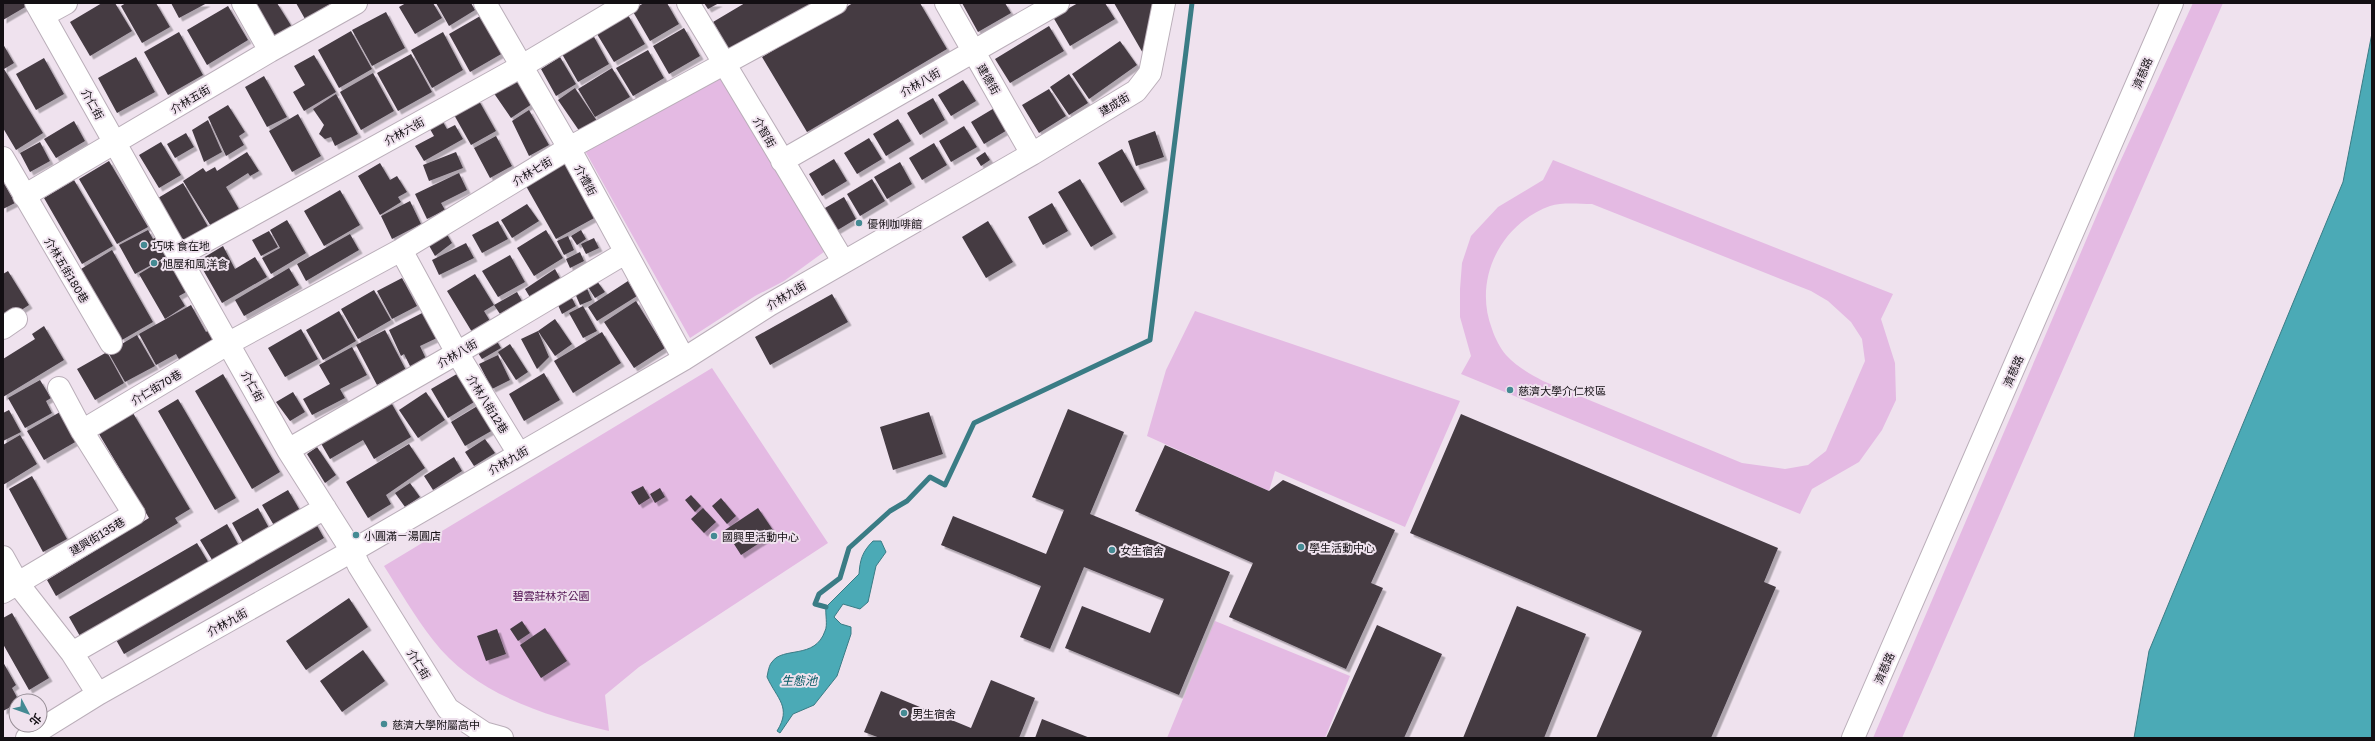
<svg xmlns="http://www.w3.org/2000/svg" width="2375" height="741" font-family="'Golos Text','Noto Sans TC',sans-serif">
	<defs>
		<filter id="shadow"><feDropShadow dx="3.5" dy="3.5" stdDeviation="0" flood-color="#0004"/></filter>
	</defs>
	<rect width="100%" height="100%" fill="#efe2ee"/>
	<path fill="#e4bae3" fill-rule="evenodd" d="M2193,3H2223L1902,738H1873L2114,175Z
		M722,72L828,249L784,281L755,296L690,338L584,149Z
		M1553,160L1893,294L1881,319L1895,363L1896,400L1882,430L1859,462L1812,489L1800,514L1461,374L1471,356L1460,317V289L1462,263L1471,236L1498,207L1543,180ZM1592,204L1811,291L1828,301L1851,322L1862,339L1865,361L1826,451L1808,465L1785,469L1742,463L1543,381C1530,374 1517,367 1506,355C1500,348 1495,338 1492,329C1473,280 1500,224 1550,206C1562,202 1579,204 1592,204Z
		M1195,311L1460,401L1405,527L1275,471L1269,491L1147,436L1166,370Z
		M712,368L828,543L639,667L605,695L609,731C546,716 474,694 433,640C415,617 400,591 384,566Z
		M1215,621L1350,676L1325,738H1167Z"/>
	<path fill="#4baab6" stroke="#3a7c85" d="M2372,33V738H2134L2149,651L2343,182Z
		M873,541H881L886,552L876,566L868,602L860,609L843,604L834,617L841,624L851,627V634L837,676L814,705L793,714L780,733L777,731C792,707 777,699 767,677C768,672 769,665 772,662C783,646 815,660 825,631C828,625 825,614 826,607L859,574C860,560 862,552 873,541Z"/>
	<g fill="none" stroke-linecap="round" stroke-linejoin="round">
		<path stroke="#3a7c85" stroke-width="5" d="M826,607L815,604L819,594L840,578L849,548L890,511L907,501L930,477L945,485L974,423L1150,340L1192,3"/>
	</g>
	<path fill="#443a43" filter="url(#shadow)" d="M3,3H32L3,20Z
		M102,3H115L132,31L90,56L70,22Z
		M126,3H156L170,27L142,43L121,6Z
		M171,3H207L179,18Z
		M246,3H277L292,27L276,38Z
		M296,3H332L305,19Z
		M406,3H433L442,18L415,34L399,7Z
		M436,3H471L475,10L449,26Z
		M644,3H667L679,24L650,41L632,10Z
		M704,3H719L708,9Z
		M745,3H816L731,53L713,22Z
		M853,3H920L947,49L807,132L762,57Z
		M962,3H1005L1011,13L978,32Z
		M1078,3H1105L1115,19L1070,46L1053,17Z
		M1114,3H1157L1144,55Z
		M228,6L248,40L207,65L187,30Z
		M386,12L405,48L372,66L352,30Z
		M482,15L503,53L470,72L449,34Z
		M628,15L645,44L614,62L597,34Z
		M1049,26L1064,51L1010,83L995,59Z
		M684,28L700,56L669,74L653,46Z
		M351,31L372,69L339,88L318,50Z
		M179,32L203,75L168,95L144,52Z
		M443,32L463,70L432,88L411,50Z
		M593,35L609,64L578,82L562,54Z
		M1120,41L1137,65L1089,99L1072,74Z
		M3,44L14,63L4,69L43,133L16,150L3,128Z
		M648,50L664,78L633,96L616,68Z
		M411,54L432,92L398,111L377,73Z
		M314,55L336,92L304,111L293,92L305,85L294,66Z
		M136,57L155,92L117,113L98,78Z
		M560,57L576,84L556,96L541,69Z
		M44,58L64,94L36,110L16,74Z
		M612,68L630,97L595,117L578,89Z
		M373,73L394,111L361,130L340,92Z
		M1069,74L1088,103L1069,115L1050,87Z
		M513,75L532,104L511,118L491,89Z
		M264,76L287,117L267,127L245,87Z
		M963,80L976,101L951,116L938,95Z
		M575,88L597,121L580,132L558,100Z
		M1049,89L1066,116L1039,133L1022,105Z
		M336,94L358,134L335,146L331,137L325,139L319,134L324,125L313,109Z
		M933,98L945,120L920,135L907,113Z
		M478,99L496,131L471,145L453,113Z
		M228,105L245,132L239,136L244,145L226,156L208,117Z
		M996,107L1009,129L984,144L971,122Z
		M529,110L549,145L529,156L512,121Z
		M298,114L321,156L292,172L269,131Z
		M440,117L447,129L455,125L463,139L424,161L415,146L434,136L427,124Z
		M898,119L911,141L886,156L873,134Z
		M208,120L222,152L204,162L192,130Z
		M74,121L85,141L56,158L44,139Z
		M964,126L977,147L951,162L939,141Z
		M1155,131L1164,157L1136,166L1128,141Z
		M186,133L194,147L175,158L167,144Z
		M496,136L512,166L490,178L474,148Z
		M869,138L882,159L857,174L844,153Z
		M40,142L50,161L30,172L20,153Z
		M161,142L181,175L159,188L139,155Z
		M934,143L947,165L922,180L909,158Z
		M1122,149L1145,189L1121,203L1098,163Z
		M247,152L259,171L250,176L248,173L226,187L240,211L212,228L183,181L203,168L206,172L215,167L217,171Z
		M456,152L463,168L429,181L423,165Z
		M985,152L990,160L981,166L976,158Z
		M834,159L847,181L822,196L809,174Z
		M109,161L148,227L117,244L79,179Z
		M900,162L912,184L887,199L874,177Z
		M380,163L390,180L397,176L407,192L398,197L401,202L380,215L358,176Z
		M566,163L596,217L556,239L526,186Z
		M459,173L467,190L441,203L445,210L427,219L415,194Z
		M872,179L885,201L860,216L847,194Z
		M1080,179L1113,234L1091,247L1058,192Z
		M74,180L113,246L82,264L44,198Z
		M3,181L15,203L3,209Z
		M183,183L210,230L181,248L153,201Z
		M340,190L360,225L324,246L304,211Z
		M844,197L856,219L831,234L818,212Z
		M410,201L421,224L392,239L381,216Z
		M1052,203L1068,231L1043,245L1028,217Z
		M527,204L539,221L512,238L501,220Z
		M287,220L306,253L271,274L262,258L280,248L270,230Z
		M498,221L508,239L482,253L472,235Z
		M988,221L1013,262L986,278L962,237Z
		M148,230L153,239L162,234L173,253L135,274L119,245Z
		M546,230L563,258L534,276L517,248Z
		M581,230L586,239L577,245L571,236Z
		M269,231L278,247L261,256L252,240Z
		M445,231L452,243L435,256L427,242Z
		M350,234L359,250L306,281L297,264Z
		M568,236L574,250L564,255L557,241Z
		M594,238L599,248L586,254L581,244Z
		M466,243L474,258L439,275L432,260Z
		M223,246L235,269L255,257L267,277L222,303L198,261Z
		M112,250L153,322L122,340L81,269Z
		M580,252L584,261L570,268L566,259Z
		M510,255L525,282L498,297L482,271Z
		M167,257L188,291L179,296L185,306L165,319L139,274Z
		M289,268L299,285L244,316L235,300Z
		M555,269L561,280L531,299L525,289Z
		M8,271L29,305L3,322V274Z
		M475,274L494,305L517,292L522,301L500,314L494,305L484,311L490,321L472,332L447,291Z
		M402,278L417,306L392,319L377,291Z
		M597,281L605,292L595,298L588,287Z
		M628,281L637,296L597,321L588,307Z
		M586,286L592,300L580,305L574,291Z
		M374,290L391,320L358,339L341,309Z
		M832,294L848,322L770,365L755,337Z
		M571,296L576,306L562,314L557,303Z
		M636,301L665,348L634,368L604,322Z
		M191,305L206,332L209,330L216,341L180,361L176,354L156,365L139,334Z
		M583,306L597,331L583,338L569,313Z
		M339,311L356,341L323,360L306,330Z
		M426,311L439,337L420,346L427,361L411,368L404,354L401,356L389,330Z
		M555,319L572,344L555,356L538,331Z
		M44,326L64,360L3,397V359L35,339L32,334Z
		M301,329L318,359L285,377L268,348Z
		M385,330L406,370L377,385L356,345Z
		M538,331L549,357L537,369L521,339Z
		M602,332L621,363L573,393L554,361Z
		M137,335L155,366L125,382L108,352Z
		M493,335L501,348L482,359L474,347Z
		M510,344L528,372L516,380L498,352Z
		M352,347L367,375L340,389L345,398L312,415L303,399L330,384L319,365Z
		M107,352L124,383L95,400L77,369Z
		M498,355L510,380L492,389L479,364Z
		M462,371L479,399L448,418L431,389Z
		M544,373L560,400L524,421L509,394Z
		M223,374L280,472L252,489L195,391Z
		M40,380L51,398L46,401L52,413L25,428L8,398Z
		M293,392L305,412L290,421L276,402Z
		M426,392L445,420L418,438L399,410Z
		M178,399L236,498L215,510L158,411Z
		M389,399L411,437L374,459L363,440L330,459L319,440Z
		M479,405L493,430L465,446L451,422Z
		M1068,409L1124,432L1090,514L1230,572L1179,695L1065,648L1082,606L1150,633L1164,599L1084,567L1050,649L1020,637L1041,586L941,545L953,516L1046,554L1064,510L1032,497Z
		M9,410L21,432L3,441V413Z
		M60,412L77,441L44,460L27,431Z
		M929,412L943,454L893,470L880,427Z
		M133,413L190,509L175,518L178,523L56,596L47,580L149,518L99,434Z
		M1461,414L1778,548L1764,582L1776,587L1711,738H1596L1642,631L1410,533Z
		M20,435L37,464L3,485V445Z
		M485,439L495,453L474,466L465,452Z
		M409,444L425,468L386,495L391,504L368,518L346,482Z
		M1165,445L1269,491L1283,480L1395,530L1371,583L1383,588L1346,669L1229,617L1253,563L1135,511Z
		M317,447L336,475L325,483L307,454Z
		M454,457L462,471L433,490L424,476Z
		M32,476L67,539L43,552L9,489Z
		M410,483L420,497L405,507L395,493Z
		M643,486L650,498L639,505L631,492Z
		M660,488L665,497L655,503L650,494Z
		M288,490L305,519L279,534L262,505Z
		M691,495L701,506L695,512L685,500Z
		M721,498L736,516L727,524L712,506Z
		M258,508L274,537L248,552L232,523Z
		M703,508L716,522L704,533L691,519Z
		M758,508L775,533L741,555L725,530Z
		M315,522L324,538L124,654L115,638Z
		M227,524L243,553L217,568L200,540Z
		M197,543L213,570L85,645L69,617Z
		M349,598L368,627L306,670L286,641Z
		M1517,606L1586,634L1544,738H1463Z
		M12,613L49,678L29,690L3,644V618Z
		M522,621L530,633L518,641L510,629Z
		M1377,625L1442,654L1404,738H1326Z
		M545,628L567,661L541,678L520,645Z
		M497,629L506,654L486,661L477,636Z
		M363,650L385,681L342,712L320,681Z
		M3,662L16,685L12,688L19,701H16V704L3,711Z
		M991,680L1035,698L1019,738H880L864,732L881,691L971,728Z
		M1042,719L1090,738H1035Z"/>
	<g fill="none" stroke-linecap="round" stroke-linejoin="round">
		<g stroke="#baaeb9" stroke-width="24">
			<path id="minor" d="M36,3L288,450L352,551L359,566L448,709L484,733L502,738
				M243,3L270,51
				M485,3L569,148L684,359
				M688,3L843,261
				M946,3L1032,154
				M44,15L66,3
				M3,158L111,343
				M782,161L1058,3
				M24,196L270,51L356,3
				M401,250L457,353L519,454
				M178,256L522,66L628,3
				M3,328L16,319
				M82,431L229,343L401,250L569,148L836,3
				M288,450L457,353L625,253
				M3,557L18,584L72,653L98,694L352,551L684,359L769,305L1032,154L1136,91L1150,73L1164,3
				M3,592L134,514L82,431L59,388
				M72,653L325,508
				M27,738L98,694
				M1853,738L2172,3"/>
		</g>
		<use href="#minor" stroke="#fff" stroke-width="22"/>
	</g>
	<g fill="#448a93" stroke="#efe2ee" stroke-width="1.5">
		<circle cx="859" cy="223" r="4"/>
		<circle cx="144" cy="245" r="4"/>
		<circle cx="154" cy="263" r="4"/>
		<circle cx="1510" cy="390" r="4"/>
		<circle cx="356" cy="535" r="4"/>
		<circle cx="714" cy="536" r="4"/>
		<circle cx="1301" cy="547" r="4"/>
		<circle cx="1112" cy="550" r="4"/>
		<circle cx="904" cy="713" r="4"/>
		<circle cx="384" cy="724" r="4"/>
	</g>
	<g text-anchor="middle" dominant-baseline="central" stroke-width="4" stroke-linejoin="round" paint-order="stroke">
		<g font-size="11" fill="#130f13" stroke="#efe2ee">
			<text transform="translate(2142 73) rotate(-67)">濟慈路</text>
			<text transform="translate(989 79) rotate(60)">建德街</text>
			<text transform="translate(920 82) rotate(-30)">介林八街</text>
			<text transform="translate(190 99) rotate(-31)">介林五街</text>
			<text transform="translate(93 104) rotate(61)">介仁街</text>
			<text transform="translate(1114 104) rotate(-31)">建成街</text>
			<text transform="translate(404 131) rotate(-29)">介林六街</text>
			<text transform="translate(765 132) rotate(60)">介智街</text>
			<text transform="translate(532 171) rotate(-31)">介林七街</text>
			<text transform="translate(586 180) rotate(62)">介禮街</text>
			<text transform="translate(67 270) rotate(59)">介林五街180巷</text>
			<text transform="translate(786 295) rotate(-31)">介林九街</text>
			<text transform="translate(457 353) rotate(-30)">介林八街</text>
			<text transform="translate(2013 371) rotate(-66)">濟慈路</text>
			<text transform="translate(253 386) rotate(61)">介仁街</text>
			<text transform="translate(156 387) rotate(-31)">介仁街70巷</text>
			<text transform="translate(488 404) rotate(58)">介林八街12巷</text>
			<text transform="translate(508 460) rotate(-30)">介林九街</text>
			<text transform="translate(97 536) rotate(-31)">建興街135巷</text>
			<text transform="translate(227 622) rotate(-29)">介林九街</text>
			<text transform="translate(419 664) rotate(58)">介仁街</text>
			<text transform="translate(1884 668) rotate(-66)">濟慈路</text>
		</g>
		<g font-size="11" fill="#130f13" stroke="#efe2ee" text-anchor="start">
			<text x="867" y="223">優俐咖啡館</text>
			<text x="152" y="245">巧味 食在地</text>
			<text x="162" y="263">旭屋和風洋食</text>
			<text x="1518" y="390">慈濟大學介仁校區</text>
			<text x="364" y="535">小圓滿－湯圓店</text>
			<text x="722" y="536">國興里活動中心</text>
			<text x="1309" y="547">學生活動中心</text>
			<text x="1120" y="550">女生宿舍</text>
			<text x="912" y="713">男生宿舍</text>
			<text x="392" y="724">慈濟大學附屬高中</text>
		</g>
		<g font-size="11" fill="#4f1150" stroke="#efe2ee">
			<text x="551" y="595">碧雲莊林芥公園</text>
		</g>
		<g font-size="12" font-style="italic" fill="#005861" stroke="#efe2ee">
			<text x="799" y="680">生態池</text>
		</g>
	</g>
	<rect width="2375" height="741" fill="none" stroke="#130f13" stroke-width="8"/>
	<g transform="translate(28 713) rotate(131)"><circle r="19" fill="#efe2ee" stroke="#978e96"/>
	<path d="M0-3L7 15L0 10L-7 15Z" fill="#448a93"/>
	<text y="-6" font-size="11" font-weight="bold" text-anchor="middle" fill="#130f13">北</text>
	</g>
</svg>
